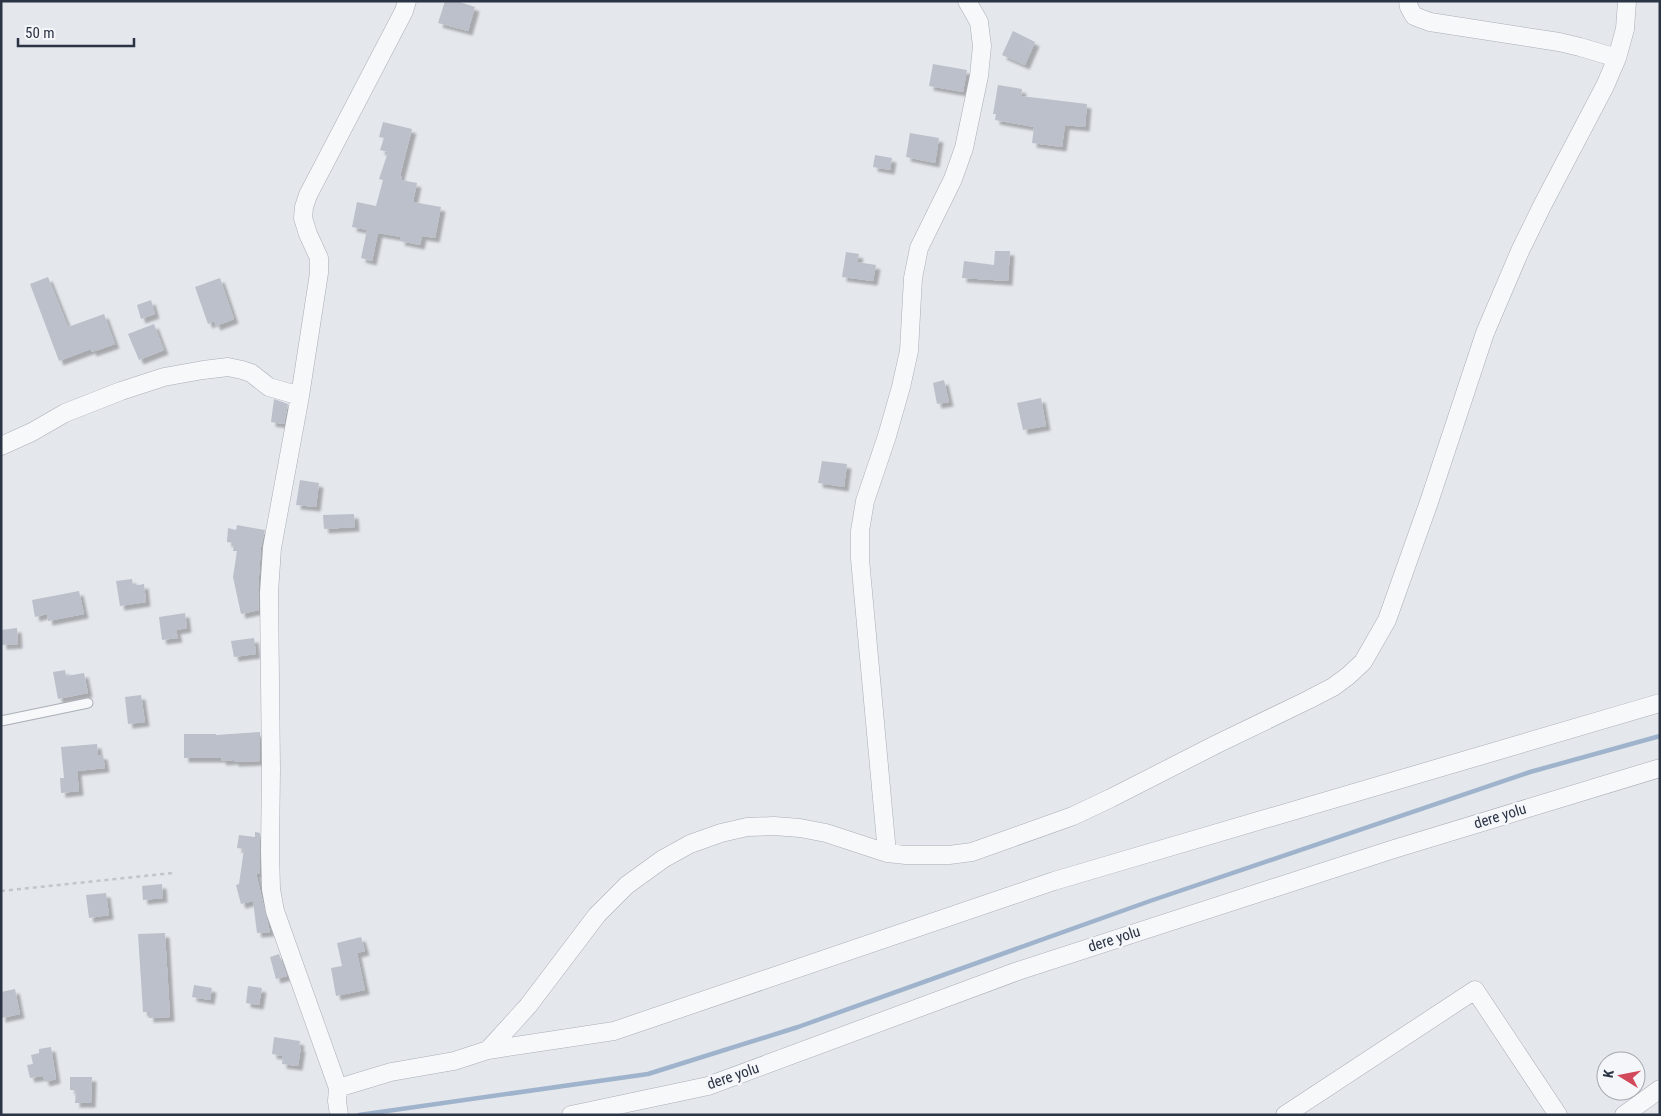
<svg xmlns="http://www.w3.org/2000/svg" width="1661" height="1116" font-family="'Roboto Condensed',sans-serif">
	<defs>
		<filter id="shadow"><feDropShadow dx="4.5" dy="4.5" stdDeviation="1" flood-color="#0004"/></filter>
	</defs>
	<rect width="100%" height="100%" fill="#e4e7ec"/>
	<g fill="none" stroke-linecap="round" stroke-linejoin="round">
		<path stroke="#9fb4cc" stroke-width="4.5" d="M359,1115L648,1074L798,1027L1150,901L1530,772L1660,736"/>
	</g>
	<path fill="#bbc0ca" filter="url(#shadow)" d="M445,1H457L475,7L468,31L438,23Z
		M1013,31L1035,42L1025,65L1002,55Z
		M933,64L967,70L963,92L929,86Z
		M998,85L1022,89L1021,96L1087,104L1085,127L1065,125L1062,147L1032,143L1034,127L995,120L996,114H993Z
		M383,122L412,129L400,176L402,177L401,180L417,183L413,202L441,207L435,238L422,236L420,245L400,241L401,237L378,233L372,261L361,258L367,230L352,227L357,202L376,206L383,180L379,179L388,152L380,150L384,138L379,137Z
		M910,133L939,138L935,163L906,157Z
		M875,155L892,158L890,170L873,167Z
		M995,251H1010L1008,281L962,278L964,261L994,265Z
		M846,252L859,254L857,262L876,265L873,281L842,277Z
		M48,277L68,327L104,314L115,344L92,352L91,349L59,361L30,284Z
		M220,278L234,319L216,326L214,321L208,324L195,287Z
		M151,300L155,314L141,319L137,305Z
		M154,324L164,350L139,360L128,334Z
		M944,380L949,402L937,404L933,383Z
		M1041,398L1046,426L1023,430L1017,403Z
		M274,399L288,404L284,424L271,422Z
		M822,461L847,464L844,487L818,483Z
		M300,480L319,483L316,507L296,505Z
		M354,514L355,527L324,529L323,515Z
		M237,525L265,530L261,547L258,590L259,610L241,614L233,577L237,551H233L234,543L227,542L228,528L236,530Z
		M132,579L133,586L144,584L146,602L120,606L116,581Z
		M79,591L84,614L48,621L47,614L35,617L32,600Z
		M185,613L187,628L176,630L178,638L162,640L159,617Z
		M17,628L18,644L2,645L1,630Z
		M254,638L256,654L234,657L231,641Z
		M65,670L66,676L84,673L88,693L58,699L53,672Z
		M141,695L145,722L128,724L125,697Z
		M260,732V761L234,762V760L222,761L221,758H184V734H216V735Z
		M97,744L98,755H103L105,768L77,771L79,791L61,793L60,778H64L61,747Z
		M255,832L260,833V874L256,873L270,932L257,933L253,901L241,904L236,885L239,884L244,849L237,848L239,835L255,837Z
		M162,884L163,898L143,900L142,886Z
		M106,893L109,915L89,918L86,895Z
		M165,933L170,1017L149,1018V1012H143L138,934Z
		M361,937L365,951L357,953L365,990L336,996L331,968L342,966L337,943Z
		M279,954L287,976L276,979L270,957Z
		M194,985L212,988L210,1000L192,997Z
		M248,986L262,988L259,1005L246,1003Z
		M15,989L20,1014L1,1018V992Z
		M274,1037L300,1041L299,1047H301L298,1066L282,1064L283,1056L272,1054Z
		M51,1047L56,1079L45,1082L43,1076L30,1078L27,1065L33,1064L31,1055L39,1053V1049Z
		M70,1077H92L91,1103H75L76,1090H70Z"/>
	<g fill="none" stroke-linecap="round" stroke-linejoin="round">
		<g stroke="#a9aeb7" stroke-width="11">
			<path id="lane" d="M1,721L88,703"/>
		</g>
		<g stroke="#a9aeb7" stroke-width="19">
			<path id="street" d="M1408,1L1409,7L1414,16L1430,22L1559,42L1580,47L1617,58
				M1,446L32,432L65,413L121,391L164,377L203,370L228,367L242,370L251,373L269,387L300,396
				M887,853L860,559V531L865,501L887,436L901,387L909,351L913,278L919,248L953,179L964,148L979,76L982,46L979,22L967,1
				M488,1050L614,1031L1054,881L1660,703
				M338,1088L391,1072L454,1061L488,1050L528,1006L597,915L627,885L663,859L690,844L721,833L747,827L774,826L800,828L826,833L887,853L906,855H949L972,852L1073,816L1111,798L1217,744L1308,700L1333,687L1348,676L1363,662L1387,620L1429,502L1485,333L1520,251L1543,204L1605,86L1617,58L1625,29L1627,1
				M339,1115L337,1101L338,1088L275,911L271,889L270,851L271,769L269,593L272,548L300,396L319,273V258L308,234L303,218L304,207L308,195L404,11L407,1
				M571,1115L708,1086L1018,971L1394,849L1660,768
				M1285,1115L1475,990L1558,1115
				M1624,1115L1660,1089"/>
		</g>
		<path stroke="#c2c5cb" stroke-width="2.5" stroke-dasharray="4 4" stroke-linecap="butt" d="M1,891L173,873"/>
		<use href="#lane" stroke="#f7f8fa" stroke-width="9"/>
		<use href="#street" stroke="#f7f8fa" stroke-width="18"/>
	</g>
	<g text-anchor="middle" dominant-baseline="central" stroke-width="5" stroke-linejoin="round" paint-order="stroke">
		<g font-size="15" fill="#2b3445" stroke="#f4f6f9">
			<text transform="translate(1500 816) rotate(-17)">dere yolu</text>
			<text transform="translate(1114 939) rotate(-18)">dere yolu</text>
			<text transform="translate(733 1076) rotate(-19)">dere yolu</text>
		</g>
	</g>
	<rect width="1661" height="1116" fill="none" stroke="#2b3445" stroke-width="5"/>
	<g transform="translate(1621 1076) rotate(280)"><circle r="24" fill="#f4f6f9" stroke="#a4a8b1"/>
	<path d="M0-4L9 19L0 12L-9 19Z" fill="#d1495b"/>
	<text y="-8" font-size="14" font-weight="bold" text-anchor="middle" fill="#2b3445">K</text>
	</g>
	<path d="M18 38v8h116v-8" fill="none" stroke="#2b3445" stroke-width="2.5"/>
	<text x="25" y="38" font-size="15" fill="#2b3445" stroke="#f4f6f9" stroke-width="4" paint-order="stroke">50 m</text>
</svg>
